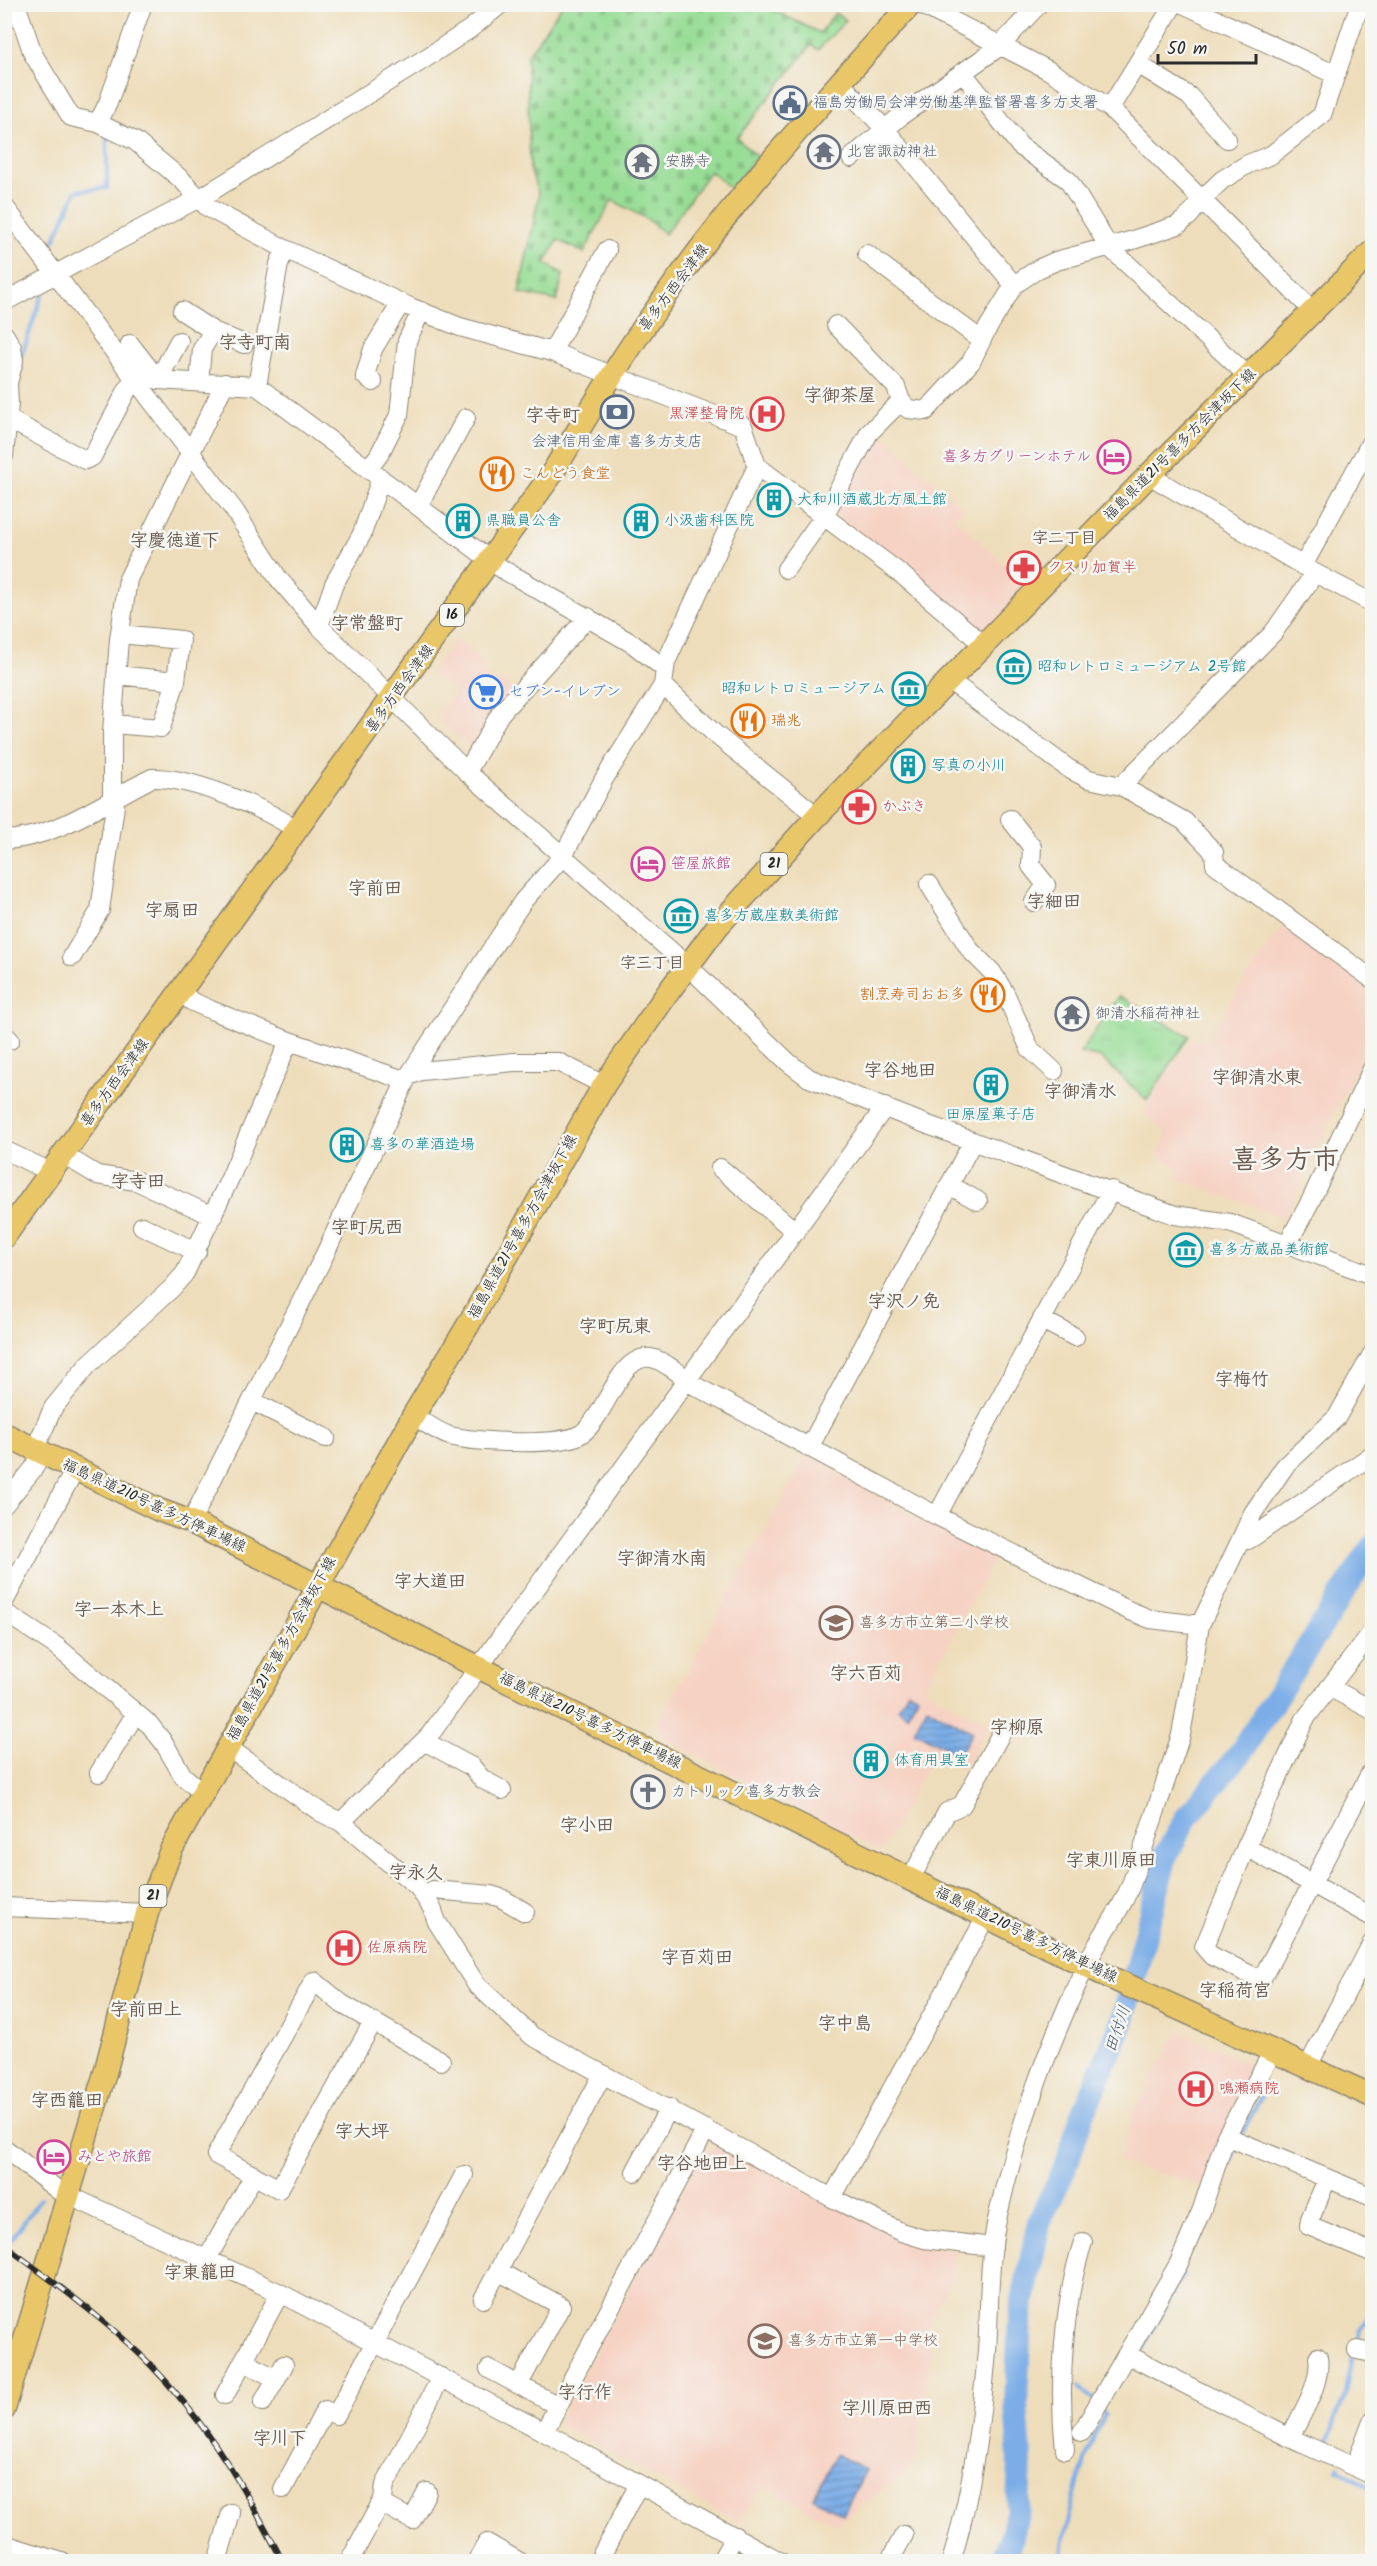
<svg xmlns="http://www.w3.org/2000/svg" width="1377" height="2566" font-family="Kalam,'Klee One',sans-serif">
	<defs>
		<pattern id="grass-tufts" width="24" height="20" patternUnits="userSpaceOnUse" patternTransform="scale(1.5)"><rect width="24" height="20" fill="#98dd96"/><path d="M3 7l-1-3M5 7V3M7 7l1-3M15 17l-1-3M17 17v-4M19 17l1-3" fill="none" stroke="#83be81"/></pattern>
		<pattern id="cemetery-stones" width="16" height="16" patternUnits="userSpaceOnUse" patternTransform="scale(1.5)"><rect width="16" height="16" fill="#98dd96"/><path d="M2 7V4a2 2 0 0 1 4 0v3zM10 15v-3a2 2 0 0 1 4 0v3z" fill="#83be81"/></pattern>
		<pattern id="water-rules" width="6" height="5" patternUnits="userSpaceOnUse" patternTransform="scale(1.5)"><rect width="6" height="5" fill="#7bade7"/><path d="M0 2.5h6" fill="none" stroke="#658dbb"/></pattern>
	</defs>
	<rect width="100%" height="100%" fill="#f6f6f2"/>
	<filter id="ink" filterUnits="userSpaceOnUse"><feTurbulence type="fractalNoise" baseFrequency=".0167" numOctaves="2"/><feDisplacementMap in="SourceGraphic" scale="12" xChannelSelector="R" yChannelSelector="G"/><feConvolveMatrix kernelMatrix="1 2 1 2 8 2 1 2 1" color-interpolation-filters="sRGB"/></filter>
	<filter id="wash" filterUnits="userSpaceOnUse"><feTurbulence type="fractalNoise" baseFrequency=".008" numOctaves="4" result="noise"/><feDisplacementMap in="SourceGraphic" scale="24" xChannelSelector="R" yChannelSelector="G"/><feGaussianBlur stdDeviation="1.35" result="paint"/><feColorMatrix in="noise" values="0 0 0 0 0 0 0 0 0 0 0 0 0 0 0 0 0 1.4 0 .05"/><feComposite in="paint" operator="in"/></filter>
	<g filter="url(#wash)">
		<rect width="100%" height="100%" fill="#eeddba"/>
		<path fill="#f6d2c3" d="M766,395L783,405L768,433L751,424Z
			M878,431L963,509L955,518L1028,587L979,636L833,512Z
			M455,639L487,665L481,672L494,685L501,678L516,693L472,750L437,717L455,692L430,673Z
			M1282,926L1372,984V1040L1325,1131L1285,1218L1177,1179L1180,1170L1157,1154L1167,1134L1145,1113L1153,1094L1190,1041L1211,1037L1229,1004Z
			M807,1455L927,1524L995,1557L924,1689L990,1725L964,1769L933,1754L882,1852L667,1740L657,1725Z
			M1178,2031L1258,2068L1201,2186L1119,2162L1135,2110Z
			M715,2147L916,2245L958,2251L947,2286L924,2333L931,2349L914,2466L836,2525L762,2485L739,2523L557,2424L704,2150Z"/>
		<path fill="url(#grass-tufts)" stroke="#628460" stroke-width="1.5" d="M1119,996L1189,1036L1147,1100L1101,1058L1080,1053Z"/>
		<path fill="url(#cemetery-stones)" stroke="#628460" stroke-width="1.5" d="M563,4L763,5L820,33L835,13L846,20L818,50L811,45L737,138L757,156L731,189L710,171L665,234L647,219L612,200L584,253L558,240L545,263L563,274L557,301L519,293L539,195L530,169L527,56Z"/>
		<path fill="url(#water-rules)" stroke="#536c89" stroke-width="1.5" d="M908,1691L918,1696L907,1715L898,1709Z
			M927,1707L972,1732L959,1755L914,1731Z
			M836,2454L866,2470L843,2514L813,2498Z"/>
		<g fill="none" stroke-linecap="round" stroke-linejoin="round">
			<path stroke="#7bade7" stroke-width="4" d="M54,241L76,191L107,188V136
				M21,357L42,295
				M4,471L7,460
				M1240,2137L1262,2095
				M1215,2198L1236,2147
				M4,2250L40,2199
				M1358,2344L1360,2330L1369,2319L1372,2307
				M1139,2355L1183,2274
				M1079,2387L1095,2400
				M1325,2448L1344,2398L1353,2353
				M1339,2466L1337,2469L1372,2488
				M1059,2562C1071,2511 1080,2460 1105,2415L1101,2409"/>
			<path stroke="#7bade7" stroke-width="24" d="M1002,2562L1012,2536L1018,2509L1020,2458L1016,2405L1020,2316L1039,2222L1065,2168L1081,2119L1122,2023L1166,1855L1186,1818L1239,1755L1372,1547"/>
		</g>
	</g>
	<g filter="url(#ink)">
		<g fill="none" stroke-linecap="round" stroke-linejoin="round">
			<g stroke="#8c8472" stroke-width="20">
				<path id="minor" d="M16,4L33,54L71,117L98,123L135,141L182,180L207,207L285,249L410,307L460,327L552,352L743,426L757,466L901,574L985,646
					M920,4L1048,70L1110,108L1313,311
					M1183,4L1336,75
					M1138,64L1189,96L1227,139
					M963,73L1020,146L1068,180L1109,247L1248,376
					M840,83L885,129L1014,285
					M1110,108L1174,4
					M98,123L108,103L143,4
					M851,158L902,115L999,47L1039,4
					M4,206L234,510L278,578L319,626L467,772L688,966L789,1063L809,1078L928,1125L1175,1215L1230,1223L1372,1275
					M867,254L981,340
					M4,302C72,265 140,229 207,194L426,58L470,29L501,4
					M182,311L213,331L244,344
					M836,325L896,387L901,401L908,409L926,411L971,362L986,331L1014,285L1038,269L1056,261L1130,241L1178,225L1190,215L1202,199L1222,180L1248,164L1271,155L1322,115L1360,4
					M4,334L12,347L14,361L8,383L9,404L4,456
					M130,344L158,380L257,386L502,569L633,644L665,669
					M552,352L607,250
					M158,380L179,341
					M199,382L202,349L213,331
					M373,382L365,376L373,349L401,303
					M257,386L279,264L285,249
					M8,419L85,460L92,457L134,377
					M368,469L379,455L399,415L407,341L421,311
					M1149,475L1315,573L1372,603
					M418,506L466,418
					M1303,566L1372,440
					M786,569L824,516L869,433L901,401
					M319,626L334,584L362,534L381,478
					M116,675L176,681
					M950,681L1069,769L1089,779L1121,786L1184,821L1214,852L1215,864L1372,979
					M663,685L715,734L817,816
					M113,724L161,728L176,681L181,640L120,634
					M467,772L500,714L588,617
					M1121,786L1273,633L1315,573
					M1010,819L1032,847L1031,866L1046,885L1034,902
					M4,840C58,838 105,801 152,778C191,777 265,808 297,830
					M929,884L970,950L992,972L1005,993L1030,1049L1054,1071
					M72,957L100,910L115,806L112,798V733L119,639L128,579L225,383
					M181,991L191,1001L211,1010L289,1041L401,1079L421,1071L514,1062H558L604,1085
					M4,1035L10,1040
					M4,1150L51,1172
					M64,1155L97,1175L136,1181L213,1216
					M720,1168L796,1232
					M949,1185L978,1201
					M142,1226L197,1252
					M1288,1243L1311,1200L1372,1069
					M1042,1320L1075,1337
					M252,1401L326,1438
					M413,1416C425,1422 437,1432 450,1436C473,1442 561,1447 581,1434C609,1416 622,1335 665,1364C673,1369 681,1373 686,1381L937,1516L1128,1610L1150,1619L1200,1625
					M809,1448L973,1141
					M35,1449L53,1408L88,1365L172,1288L185,1273L230,1178L289,1041
					M4,1505L34,1468L41,1452
					M937,1516L1111,1190
					M191,1522L324,1256L407,1078L523,901L563,856L604,779L663,685L666,662L757,466
					M1241,1539L1253,1513L1285,1466L1337,1417L1372,1354
					M4,1602L75,1469
					M4,1612L56,1646L150,1725L164,1743L183,1776L202,1792
					M1372,1632L1305,1719L1246,1847L1372,1917
					M1329,1687L1372,1710
					M424,1741L472,1767L482,1779L502,1790
					M227,1747L322,1813L341,1822L418,1887L432,1908L437,1922L476,1984L532,2036L832,2198L901,2232L924,2239L993,2247
					M99,1773L136,1713
					M341,1822L429,1736L885,1107
					M1246,1847L1204,1947L1212,1956L1261,1980L1372,1770
					M911,1878L947,1812L962,1805L1003,1730
					M423,1895L433,1890L491,1895L501,1898L525,1912
					M4,1907L147,1913
					M373,2022L279,2189L216,2155L314,1981L342,2004L441,2061
					M1307,2068L1372,1943
					M1226,2136L1372,2197
					M4,2148L59,2191L280,2293L544,2432L781,2562
					M635,2172L669,2108
					M1327,2179L1310,2219L1309,2226L1371,2252L1372,2248
					M832,2198L987,1915
					M207,2259L254,2175
					M498,2271L561,2306L519,2384
					M483,2299L603,2074
					M1357,2350L1372,2353
					M1128,2355L1290,2438L1372,2475
					M243,2361L276,2379
					M489,2369L558,2406
					M225,2395L280,2293
					M263,2402L284,2365
					M544,2432L706,2129
					M1082,2432L1179,2263L1202,2209L1226,2136L1273,2051
					M1290,2438C1301,2414 1322,2384 1318,2357
					M1065,2450C1058,2385 1063,2304 1083,2242
					M1355,2466L1372,2421
					M283,2489L325,2410L336,2415L464,2175
					M381,2503L412,2520L427,2492
					M4,2544L62,2562
					M217,2562L231,2513
					M349,2562L383,2499L385,2485L441,2377
					M476,2562L487,2543L520,2562
					M598,2562L639,2484
					M720,2562L735,2536
					M889,2562L904,2535
					M951,2562C972,2493 981,2422 987,2351C990,2306 988,2259 998,2215C1017,2130 1048,2046 1085,1967C1099,1937 1122,1911 1133,1879L1181,1735L1200,1625L1241,1539L1248,1540L1253,1537L1372,1455"/>
			</g>
			<g stroke="#8c8472" stroke-width="25">
				<path id="major" d="M4,1237L551,475C586,418 619,361 658,307C733,199 823,101 911,4
					M4,1434L159,1510L191,1522L480,1668L1107,1976L1372,2096
					M4,2409L105,2073L147,1913L171,1850L413,1416L467,1327L604,1085L669,991L717,927L817,816L1149,475L1372,252"/>
			</g>
			<use href="#minor" stroke="#fff" stroke-width="18"/>
			<use href="#major" stroke="#e9c769" stroke-width="22"/>
			<g stroke="#2b2b2b" stroke-width="6">
				<path id="rail" d="M4,2245C47,2277 91,2309 130,2345C197,2406 242,2482 283,2562"/>
			</g>
			<use href="#rail" stroke="#f6f6f2" stroke-width="4" stroke-dasharray="11" stroke-linecap="butt"/>
		</g>
	</g>
	<defs>
		<g id="civic-ring" transform="scale(1.725)"><circle r="9.5" fill="#f6f6f2" stroke="#5c6f8a" stroke-width="1.5"/><path d="M-.6-6.5H3V-4.5H.6V-3L4-1V1h2V6H-6V1h2V-1L-.6-3ZM-1.2 2.5V6h2.4V2.5Z" fill="#5c6f8a"/></g>
		<g id="temple-ring" transform="scale(1.725)"><circle r="9.5" fill="#f6f6f2" stroke="#6b7280" stroke-width="1.5"/><path d="M0-6L5-2H3V0L6.5 2.5H4V6H1.5V3h-3V6H-4V2.5H-6.5L-3 0V-2H-5Z" fill="#6b7280"/></g>
		<g id="bank-ring" transform="scale(1.725)"><circle r="9.5" fill="#f6f6f2" stroke="#5c6f8a" stroke-width="1.5"/><path d="M-6-4H6V4H-6ZM0-2.3a2.3 2.3 0 1 0 0 4.6a2.3 2.3 0 1 0 0-4.6Z" fill="#5c6f8a"/></g>
		<g id="hospital-ring" transform="scale(1.725)"><circle r="9.5" fill="#f6f6f2" stroke="#e0444e" stroke-width="1.5"/><path d="M-5-5h3v3.5h4V-5h3V5h-3V1.5h-4V5h-3Z" fill="#e0444e"/></g>
		<g id="hotel-ring" transform="scale(1.725)"><circle r="9.5" fill="#f6f6f2" stroke="#d1479c" stroke-width="1.5"/><path d="M-6-4.5h1.5V1H6V5H4.5V3h-9V5H-6ZM-4 0a1.8 1.8 0 1 1 3.6 0ZM.5 0V-2.5h3Q6-2.5 6 0Z" fill="#d1479c"/></g>
		<g id="restaurant-ring" transform="scale(1.725)"><circle r="9.5" fill="#f6f6f2" stroke="#e8710a" stroke-width="1.5"/><path d="M-5-6h1v4h1v-4h1v4h1v-4h1v5L-1.5 .5V6h-2V.5L-5-1ZM5-6V6H3V1.5H1.5Q1.5-4 5-6Z" fill="#e8710a"/></g>
		<g id="building-ring" transform="scale(1.725)"><circle r="9.5" fill="#f6f6f2" stroke="#0f9aa8" stroke-width="1.5"/><path d="M-4-6H4V6H1V3H-1V6H-4ZM-2.5-4.3h1.7v1.8h-1.7ZM.8-4.3h1.7v1.8H.8ZM-2.5-1h1.7V.8h-1.7ZM.8-1h1.7V.8H.8Z" fill="#0f9aa8"/></g>
		<g id="pharmacy-ring" transform="scale(1.725)"><circle r="9.5" fill="#f6f6f2" stroke="#e0444e" stroke-width="1.5"/><path d="M-2-6h4v4h4v4h-4v4h-4v-4h-4v-4h4Z" fill="#e0444e"/></g>
		<g id="museum-ring" transform="scale(1.725)"><circle r="9.5" fill="#f6f6f2" stroke="#0f9aa8" stroke-width="1.5"/><path d="M0-6L6-3V-2H-6V-3ZM-5-1h2V3h-2ZM-1-1h2V3h-2ZM3-1h2V3H3ZM-6 4H6V6H-6Z" fill="#0f9aa8"/></g>
		<g id="supermarket-ring" transform="scale(1.725)"><circle r="9.5" fill="#f6f6f2" stroke="#3f7fe0" stroke-width="1.5"/><path d="M-6-5.5h2.5l.6 2H6L4.5 2H-2.5L-4.4-4H-6ZM-1.5 3.2a1.3 1.3 0 1 0 .1 0ZM3 3.2a1.3 1.3 0 1 0 .1 0Z" fill="#3f7fe0"/></g>
		<g id="school-ring" transform="scale(1.725)"><circle r="9.5" fill="#f6f6f2" stroke="#8d6e63" stroke-width="1.5"/><path d="M0-5L7-2L0 1L-7-2ZM-4 1L0 2.5L4 1V4Q0 6-4 4Z" fill="#8d6e63"/></g>
		<g id="church-ring" transform="scale(1.725)"><circle r="9.5" fill="#f6f6f2" stroke="#6b7280" stroke-width="1.5"/><path d="M-1.2-6h2.4v3.5h3.3v2.4h-3.3V6h-2.4V-.1h-3.3v-2.4h3.3Z" fill="#6b7280"/></g>
	</defs>
	<g fill-rule="evenodd">
		<use href="#civic-ring" x="790" y="103"/>
		<use href="#temple-ring" x="824" y="152"/>
		<use href="#temple-ring" x="642" y="162"/>
		<use href="#bank-ring" x="617" y="412"/>
		<use href="#hospital-ring" x="767" y="414"/>
		<use href="#hotel-ring" x="1114" y="457"/>
		<use href="#restaurant-ring" x="497" y="474"/>
		<use href="#building-ring" x="774" y="500"/>
		<use href="#building-ring" x="463" y="521"/>
		<use href="#building-ring" x="641" y="521"/>
		<use href="#pharmacy-ring" x="1024" y="568"/>
		<use href="#museum-ring" x="1014" y="667"/>
		<use href="#museum-ring" x="909" y="689"/>
		<use href="#supermarket-ring" x="486" y="692"/>
		<use href="#restaurant-ring" x="748" y="721"/>
		<use href="#building-ring" x="908" y="766"/>
		<use href="#pharmacy-ring" x="859" y="807"/>
		<use href="#hotel-ring" x="648" y="864"/>
		<use href="#museum-ring" x="681" y="916"/>
		<use href="#restaurant-ring" x="988" y="995"/>
		<use href="#temple-ring" x="1072" y="1014"/>
		<use href="#building-ring" x="991" y="1085"/>
		<use href="#building-ring" x="347" y="1145"/>
		<use href="#museum-ring" x="1186" y="1250"/>
		<use href="#school-ring" x="836" y="1623"/>
		<use href="#building-ring" x="871" y="1761"/>
		<use href="#church-ring" x="648" y="1792"/>
		<use href="#hospital-ring" x="344" y="1948"/>
		<use href="#hospital-ring" x="1196" y="2089"/>
		<use href="#hotel-ring" x="54" y="2157"/>
		<use href="#school-ring" x="765" y="2341"/>
	</g>
	<g text-anchor="middle" dominant-baseline="central" stroke-width="5" stroke-linejoin="round" paint-order="stroke">
		<g fill="#f6f6f2" stroke="#686867" stroke-width="1.5">
			<rect x="440" y="604" width="24" height="22" rx="4.5"/>
			<rect x="760.5" y="853" width="27" height="22" rx="4.5"/>
			<rect x="139.5" y="1885" width="27" height="22" rx="4.5"/>
		</g>
		<g font-size="14" font-weight="bold" fill="#2b2b2b">
			<text x="452" y="615">16</text>
			<text x="774" y="864">21</text>
			<text x="153" y="1896">21</text>
		</g>
		<g font-size="15" fill="#4e5e75" stroke="#f6f6f2" text-anchor="start">
			<text x="813" y="103">福島労働局会津労働基準監督署喜多方支署</text>
			<text x="617" y="442" text-anchor="middle">会津信用金庫 喜多方支店</text>
		</g>
		<g font-size="15" fill="#5b616d" stroke="#f6f6f2" text-anchor="start">
			<text x="847" y="152">北宮諏訪神社</text>
			<text x="665" y="162">安勝寺</text>
			<text x="1095" y="1014">御清水稲荷神社</text>
			<text x="671" y="1792">カトリック喜多方教会</text>
		</g>
		<g font-size="15" fill="#2b2b2b" stroke="#f6f6f2">
			<text transform="translate(674 288) rotate(-53)">喜多方西会津線</text>
			<text transform="translate(1180 445) rotate(-45)">福島県道21号喜多方会津坂下線</text>
			<text transform="translate(400 689) rotate(-54)">喜多方西会津線</text>
			<text transform="translate(115 1083) rotate(-54)">喜多方西会津線</text>
			<text transform="translate(523 1227) rotate(-61)">福島県道21号喜多方会津坂下線</text>
			<text transform="translate(154 1506) rotate(25)">福島県道210号喜多方停車場線</text>
			<text transform="translate(282 1649) rotate(-61)">福島県道21号喜多方会津坂下線</text>
			<text transform="translate(590 1721) rotate(26)">福島県道210号喜多方停車場線</text>
			<text transform="translate(1026 1935) rotate(26)">福島県道210号喜多方停車場線</text>
		</g>
		<g font-size="15" fill="#be3a42" stroke="#f6f6f2" text-anchor="start">
			<text x="744" y="414" text-anchor="end">黒澤整骨院</text>
			<text x="1047" y="568">クスリ加賀半</text>
			<text x="882" y="807">かぶき</text>
			<text x="367" y="1948">佐原病院</text>
			<text x="1219" y="2089">鳴瀬病院</text>
		</g>
		<g font-size="15" fill="#b23c85" stroke="#f6f6f2" text-anchor="start">
			<text x="1091" y="457" text-anchor="end">喜多方グリーンホテル</text>
			<text x="671" y="864">笹屋旅館</text>
			<text x="77" y="2157">みとや旅館</text>
		</g>
		<g font-size="15" fill="#c56008" stroke="#f6f6f2" text-anchor="start">
			<text x="520" y="474">こんどう食堂</text>
			<text x="771" y="721">瑞兆</text>
			<text x="965" y="995" text-anchor="end">割烹寿司おお多</text>
		</g>
		<g font-size="15" fill="#0d838f" stroke="#f6f6f2" text-anchor="start">
			<text x="797" y="500">大和川酒蔵北方風土館</text>
			<text x="486" y="521">県職員公舎</text>
			<text x="664" y="521">小汲歯科医院</text>
			<text x="1037" y="667">昭和レトロミュージアム 2号館</text>
			<text x="886" y="689" text-anchor="end">昭和レトロミュージアム</text>
			<text x="931" y="766">写真の小川</text>
			<text x="704" y="916">喜多方蔵座敷美術館</text>
			<text x="991" y="1115" text-anchor="middle">田原屋菓子店</text>
			<text x="370" y="1145">喜多の華酒造場</text>
			<text x="1209" y="1250">喜多方蔵品美術館</text>
			<text x="894" y="1761">体育用具室</text>
		</g>
		<g font-size="15" fill="#366cbe" stroke="#f6f6f2" text-anchor="start">
			<text x="509" y="692">セブン-イレブン</text>
		</g>
		<g font-size="15" fill="#785e54" stroke="#f6f6f2" text-anchor="start">
			<text x="859" y="1623">喜多方市立第二小学校</text>
			<text x="788" y="2341">喜多方市立第一中学校</text>
		</g>
		<g font-size="16" font-weight="bold" fill="#6a594d" stroke="#f6f6f2">
			<text x="1064" y="538">字二丁目</text>
			<text x="652" y="963">字三丁目</text>
		</g>
		<g font-size="16" font-style="italic" fill="#47586d" stroke="#f6f6f2">
			<text transform="translate(1118 2029) rotate(-71)">田付川</text>
		</g>
		<g font-size="18" font-weight="bold" fill="#6a594d" stroke="#f6f6f2">
			<text x="255" y="343">字寺町南</text>
			<text x="840" y="396">字御茶屋</text>
			<text x="553" y="416">字寺町</text>
			<text x="175" y="541">字慶徳道下</text>
			<text x="367" y="624">字常盤町</text>
			<text x="375" y="889">字前田</text>
			<text x="1054" y="902">字細田</text>
			<text x="172" y="911">字扇田</text>
			<text x="900" y="1071">字谷地田</text>
			<text x="1257" y="1078">字御清水東</text>
			<text x="1080" y="1092">字御清水</text>
			<text x="138" y="1182">字寺田</text>
			<text x="367" y="1228">字町尻西</text>
			<text x="904" y="1302">字沢ノ免</text>
			<text x="615" y="1327">字町尻東</text>
			<text x="1242" y="1380">字梅竹</text>
			<text x="662" y="1559">字御清水南</text>
			<text x="430" y="1582">字大道田</text>
			<text x="119" y="1610">字一本木上</text>
			<text x="866" y="1674">字六百苅</text>
			<text x="1017" y="1728">字柳原</text>
			<text x="587" y="1826">字小田</text>
			<text x="1111" y="1861">字東川原田</text>
			<text x="416" y="1873">字永久</text>
			<text x="697" y="1958">字百苅田</text>
			<text x="1235" y="1991">字稲荷宮</text>
			<text x="146" y="2010">字前田上</text>
			<text x="845" y="2024">字中島</text>
			<text x="67" y="2101">字西籠田</text>
			<text x="362" y="2132">字大坪</text>
			<text x="702" y="2164">字谷地田上</text>
			<text x="200" y="2273">字東籠田</text>
			<text x="585" y="2393">字行作</text>
			<text x="887" y="2409">字川原田西</text>
			<text x="280" y="2439">字川下</text>
		</g>
		<g font-size="27" font-weight="bold" fill="#6a594d" stroke="#f6f6f2">
			<text x="1285" y="1160">喜多方市</text>
		</g>
	</g>
	<rect width="1377" height="2566" fill="none" stroke="#f6f6f2" stroke-width="24"/>
	<path d="M1158 54v9h98v-9" fill="none" stroke="#2b2b2b" stroke-width="3"/>
	<text x="1167" y="54" font-size="18" fill="#2b2b2b" stroke="#f6f6f2" stroke-width="4.5" paint-order="stroke">50 m</text>
</svg>
